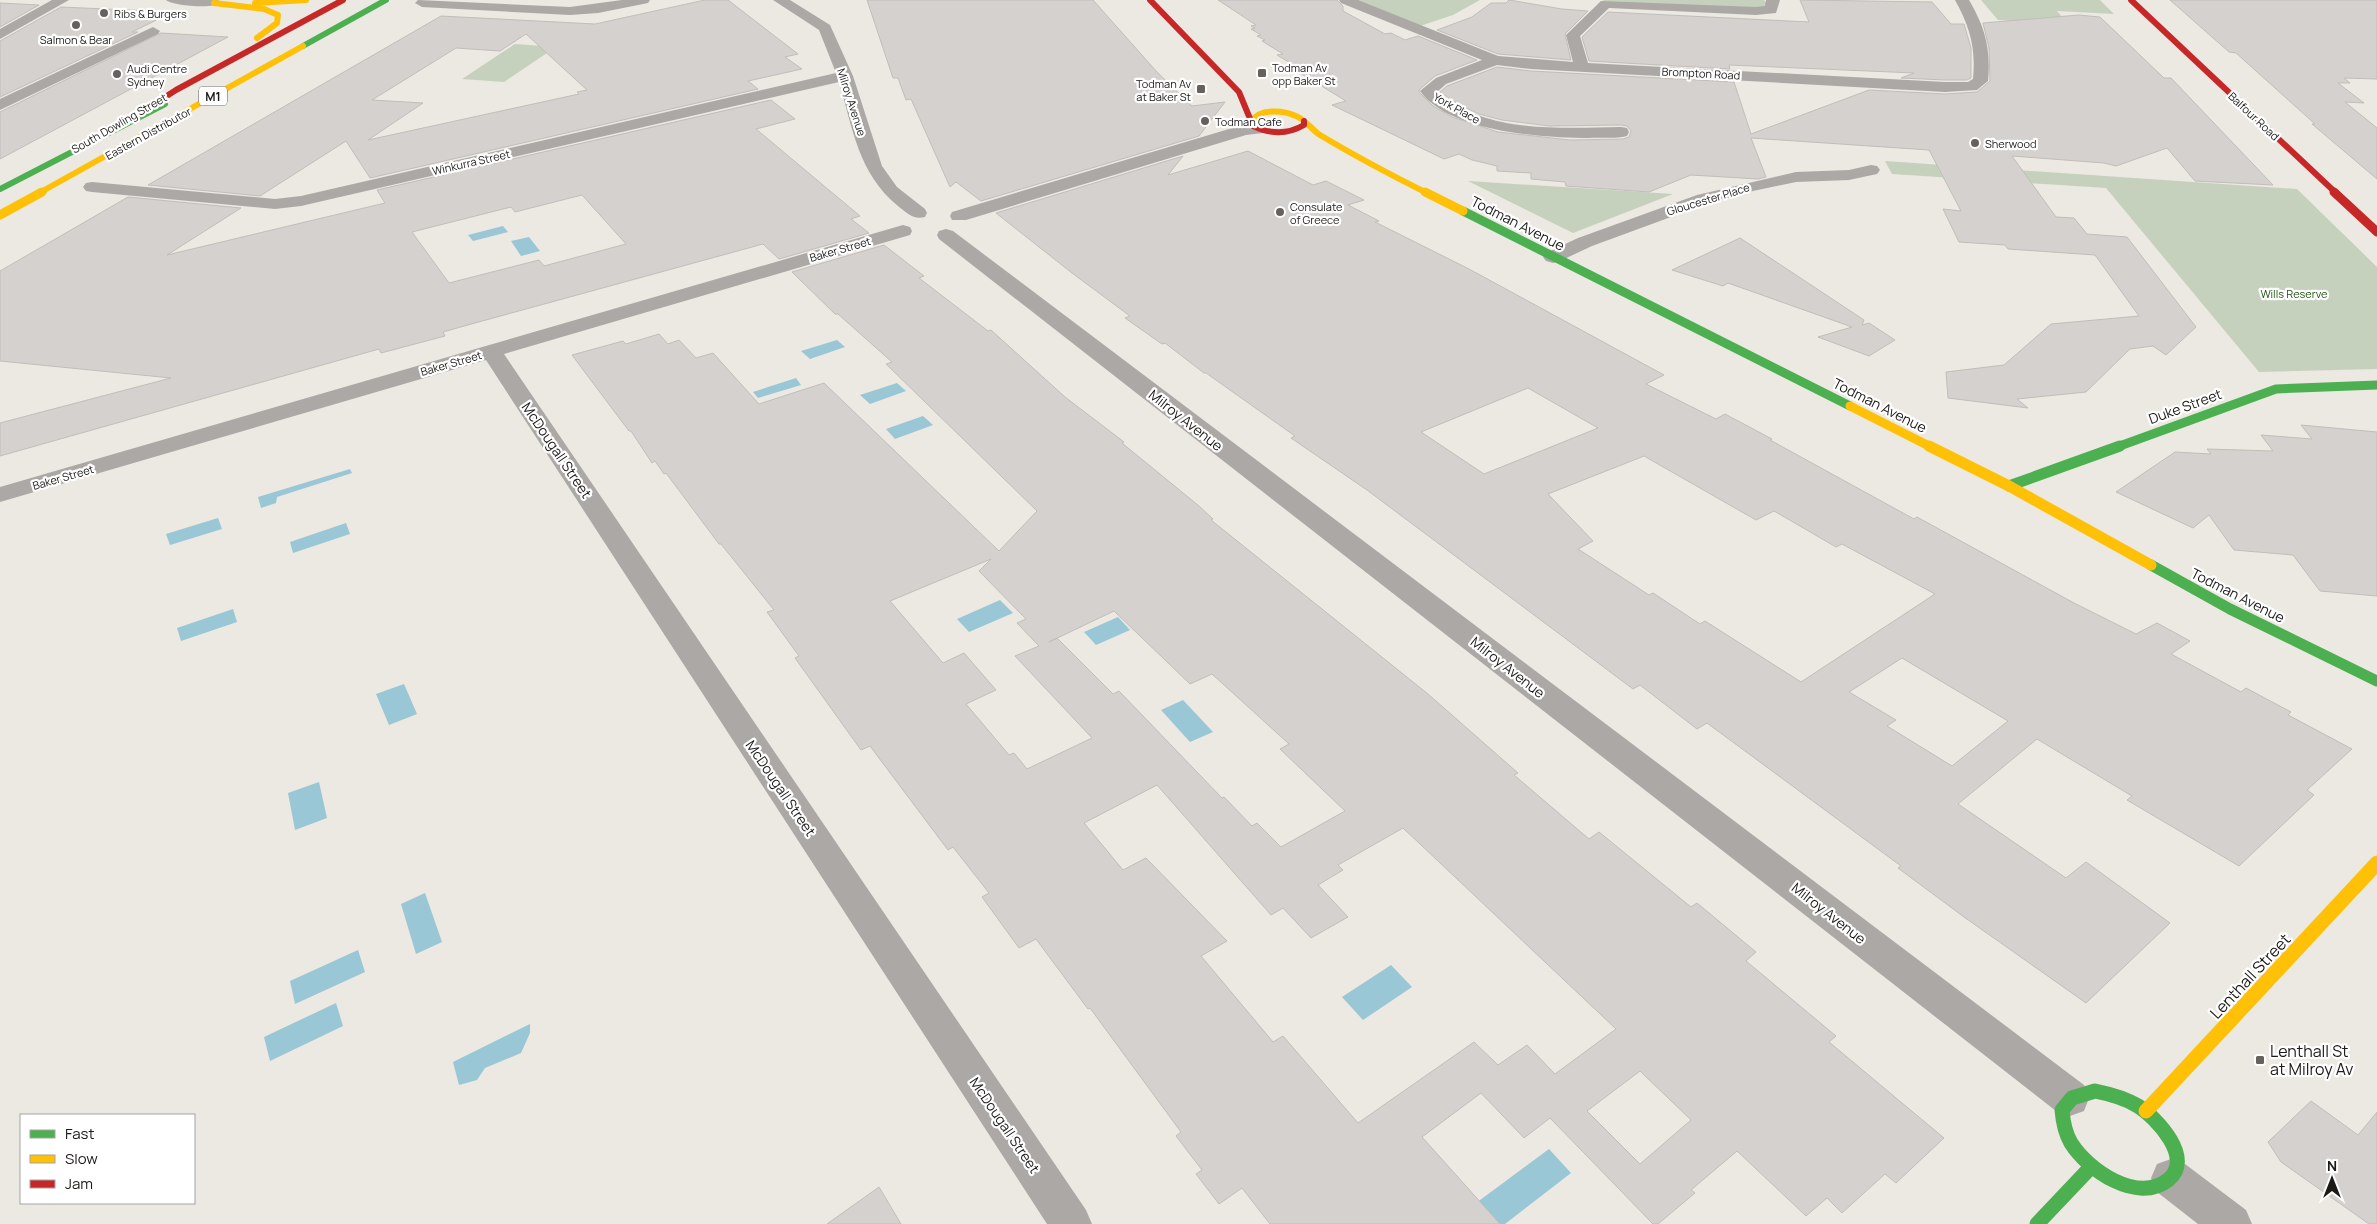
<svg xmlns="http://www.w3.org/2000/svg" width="2377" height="1224" font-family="Manrope,sans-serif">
	<rect width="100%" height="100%" fill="#ece8e2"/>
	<path fill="#c6d1bd" d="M1346,0H1480L1453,15L1414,28Z
		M1603,0H1764L1771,10L1606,4Z
		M1981,0H2100L2114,14L2057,11L2068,24L1998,20Z
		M515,44L556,47L504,82L462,79Z
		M1885,161L2297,189L2377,267V369L2259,372L2106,188L1892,174Z
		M1468,181L1673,194L1573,233Z"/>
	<path fill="#99c7d5" d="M503,226L508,232L473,241L468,235Z
		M529,237L540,251L521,256L511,241Z
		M837,340L845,347L810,359L801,351Z
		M796,378L801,385L758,398L753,392Z
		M897,383L906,391L870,404L860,395Z
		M923,416L933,425L895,439L886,429Z
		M350,469L352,473L277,497L276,503L261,508L258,497Z
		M218,518L222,529L170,545L166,534Z
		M346,523L350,534L293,553L290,542Z
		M1000,600L1013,613L969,632L957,619Z
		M233,609L237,622L181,641L177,628Z
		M1118,617L1130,630L1096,645L1084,632Z
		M404,684L417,714L389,725L376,694Z
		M1183,700L1213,732L1190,742L1161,710Z
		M319,782L327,818L295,830L288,793Z
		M425,893L442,942L416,954L401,904Z
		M358,950L365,972L295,1004L290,981Z
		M1391,965L1412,987L1363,1020L1342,997Z
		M336,1003L343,1026L270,1061L264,1037Z
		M530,1024V1033L521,1053L485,1068L477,1080L459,1085L453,1062Z
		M1549,1149L1571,1173L1505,1224H1488L1472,1206Z"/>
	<path fill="#d5d1ce" stroke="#c1bdb9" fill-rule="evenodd" d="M705,0H728L798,54L785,57L802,69L748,81L758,89L370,178L346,141L260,196L148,185L441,16L595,24ZM526,34L587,90L577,92L579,94L368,140L423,103L372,100L456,48L500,51Z
		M867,0H1093L1157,72L1192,106L1225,102L1199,136L981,201L956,182L950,187L911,99L906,100L898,78H893Z
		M1218,0H1337L1343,6V11L1385,34L1391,33L1405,40L1418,36L1477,60L1435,76L1419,90V92L1433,106L1452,117L1498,132L1570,140L1623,139L1629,137L1631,131L1627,126L1621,125L1549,126L1502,120L1479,114L1458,104L1440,92L1447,86L1497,67L1531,71L1734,82L1751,134L1869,90L1945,94L1977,92L1990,81L1989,48L1983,23L2079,15L2100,17L2164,78H2171L2273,185L2195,181L2167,148L2116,166L2104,163L2012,156L2056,217L2074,218L2087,234L2127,237L2196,327L2166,355L2153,346L2130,349L2086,392L2017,399L2028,408L1948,398L1946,372L2004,365L2051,324L2139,316L2095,255L2008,249L2005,245L1959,242L1943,209L1961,211L1929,150L1751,138L1766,177L1758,179L1691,175L1649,192L1566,186L1565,182L1531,179V173L1497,171V166L1472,160L1459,154L1444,159L1332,105L1346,101L1292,68L1297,67L1277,55L1283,54L1262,41L1265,40L1257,36L1261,35L1251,29L1255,28L1251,26L1256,25Z
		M1509,0L1562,9L1588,11L1565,34L1571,60L1498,54L1437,30L1472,17L1491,3H1506Z
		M1800,0L1932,2L1951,24H1964L1971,48V78L1967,80H1945L1901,78L1914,73L1729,65L1730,69L1589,61L1582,37L1608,12L1809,22Z
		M2170,0H2377V79L2344,78L2350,83H2338L2364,103L2345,102L2377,128V179L2312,124H2315L2236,53L2229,52Z
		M0,3L39,5L0,27Z
		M61,7L173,12L132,32H138L0,97V41Z
		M161,33L228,37L0,159V112Z
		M771,100L795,119L756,129L860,216L851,219L869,233L779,259L763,244L475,323L443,332L445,336L381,353L379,349L0,456V423L171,378L0,361V271L128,197L241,208L167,255L385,203L377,190ZM582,195L626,244L544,266L539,260L449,283L412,232L511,207L515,212Z
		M1248,151L1313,185L1326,181L1364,200L1348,205L1379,221L1375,222L1469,269L1664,375L1646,384L1716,419L1725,414L1772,439L1770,440L1914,519L1917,517L2074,603L2136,634L2157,623L2190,641L2171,654L2241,692L2246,688L2291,712L2288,715L2352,749L2307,790L2314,795L2239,866L2127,800L2132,796L2037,739L1958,804L2066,878L2086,862L2170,923L2086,1003L1964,917L1898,868L1901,866L1707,723L1697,729L1640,685L1633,689L1367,490L1291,438L1295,436L1206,373H1204L1165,343L1162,344L1125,318L1130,316L1072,273L996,213L1183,156L1168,175ZM1528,388L1598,428L1484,474L1421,432ZM1644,456L1756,520L1774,511L1836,547L1842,544L1935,594L1801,682L1705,621L1700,624L1653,593L1649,595L1578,549L1593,541L1548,494ZM1902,658L2008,721L1952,766L1887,726L1896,720L1849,692Z
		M1740,238L1864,320L1862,325L1869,323L1895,340L1869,356L1818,337L1852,327L1728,283L1723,286L1672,270Z
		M884,245L924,276L919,278L988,331L991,330L1065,397L1124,442L1122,443L1199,506L1213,519L1211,520L1428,694L1518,773L1514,775L1589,839L1599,832L1691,907L1697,903L1756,952L1746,961L1836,1036L1829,1042L1944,1138L1896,1183L1885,1174L1842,1213L1827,1198L1806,1216L1737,1151L1691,1190L1695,1193L1658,1224H1653L1550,1118L1524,1138L1481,1093L1422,1137L1500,1224H1270L1242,1188L1219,1204L1196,1174L1202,1170L1176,1136L1181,1132L1090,1008L1088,1009L1036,939L1019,948L982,897L989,893L953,847L948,850L870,746L861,750L795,658L799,656L767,612L774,610L721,544H719L666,473L664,474L655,461L652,463L631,431H629L572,355L623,341L626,344L659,334L668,344L679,340L696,358L713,353L759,404L824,383L999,551L1037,511L886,364L892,362L838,314H835L792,272ZM991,559L979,571L1026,619L1017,623L1039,646L1015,656L1092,738L1027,769L1014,753L1009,755L966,704L996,690L964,653L943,663L890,601ZM1114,611L1190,684L1212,674L1289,744L1280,749L1345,811L1281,847L1257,823L1252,826L1224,797L1222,798L1119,691L1113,694L1057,638L1049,642ZM1157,785L1271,915L1283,908L1311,938L1348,917L1318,885L1343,870L1338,865L1403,828L1616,1029L1555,1074L1527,1045L1498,1065L1474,1042L1358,1123L1283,1036L1273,1042L1201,956L1227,941L1146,858L1123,870L1084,823ZM1640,1071L1691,1120L1640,1164L1587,1111Z
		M2301,425L2377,432V596L2320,591L2293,555L2234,550L2209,515L2193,528L2116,492L2175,452L2211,454L2207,449L2273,451L2261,435L2312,439Z
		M2311,1101L2358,1135L2377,1112V1224H2369L2281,1162L2268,1142Z
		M879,1187L901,1224H827Z"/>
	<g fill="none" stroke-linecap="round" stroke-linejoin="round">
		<path fill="#aba8a6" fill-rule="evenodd" d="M52,0H69L0,39V29Z
			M166,0H218L221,3C215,9 172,6 166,0Z
			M418,0L570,7L622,0H650L648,3L598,13L570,15L422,7L415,3Z
			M773,0H790L830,25L853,76L882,166L897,187L925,209L927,213L925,217C913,220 907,213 898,206C858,173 853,129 839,82L301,206L275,209L92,192L86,191L83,187L86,183L92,182L275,199L301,196L836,73L819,30Z
			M1339,0H1358L1498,56L1573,62L1566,35L1601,1L1756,7L1765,6L1766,0H1780L1776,13L1756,15L1609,8L1580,36L1588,63L1945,82H1968L1973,79C1976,48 1970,27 1955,0H1969C1985,27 1991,49 1988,81L1977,90L1945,92L1531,69L1497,65L1446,84L1437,92C1487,134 1560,128 1621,127L1627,128L1629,132L1627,136C1615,139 1601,137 1589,138C1543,138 1449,132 1420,91L1436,78L1482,60L1341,3Z
			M153,27L160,31L158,34L0,110V99Z
			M1257,124L1263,125L1265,129L1263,133L1246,135L966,220H952L950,216L952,212L1239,126Z
			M1871,165L1877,166L1880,170L1877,174L1849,180L1796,182L1753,191L1709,203L1592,246L1560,261L1553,263L1546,261L1543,257L1546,253L1578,238L1697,195L1796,172L1849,170Z
			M903,225L910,227L912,231L910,235L504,354L1086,1210L1092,1224H1047L486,360L0,502V487Z
			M946,229L953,231L2084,1085L2089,1098L2084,1111L2070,1116L2056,1111L939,239L937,235L939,231Z
			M2171,1159L2185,1164L2246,1210L2252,1224H2198L2157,1192L2151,1178L2157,1164Z"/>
		<path stroke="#4caf50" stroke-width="6" d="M303,46L386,0
			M0,189L165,104"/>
		<path stroke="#4caf50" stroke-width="9" d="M1463,211L1850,406
			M2117,447L2276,389L2377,385"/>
		<path stroke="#4caf50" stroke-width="11" d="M2009,486L2120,446
			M2151,565L2230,609L2377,681"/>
		<path stroke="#4caf50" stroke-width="15" d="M2095,1091C2110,1094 2125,1098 2138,1106C2157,1118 2195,1159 2168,1180C2137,1204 2088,1170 2071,1143C2065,1133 2063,1122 2062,1110L2072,1098Z
			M2037,1224L2091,1167"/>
		<path stroke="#ffc107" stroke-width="6" d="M214,3L264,9L278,15L277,23L257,38
			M255,3L306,0
			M1251,122C1259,108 1283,110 1296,116C1305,119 1312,130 1320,135C1355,156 1391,175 1427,193
			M39,193L303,46"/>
		<path stroke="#ffc107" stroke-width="9" d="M1425,192L1463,211
			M0,215L42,192
			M1850,406L1931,447"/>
		<path stroke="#ffc107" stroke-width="11" d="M1929,446L2009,486L2151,565"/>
		<path stroke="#ffc107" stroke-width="15" d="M2146,1111L2377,863"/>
		<path stroke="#c62828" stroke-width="6" d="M1150,0L1239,92L1253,126C1270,134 1287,135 1304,125V121
			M2131,0L2336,193
			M125,123L176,90L343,0"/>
		<path stroke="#c62828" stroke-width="9" d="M2334,192L2377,232"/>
	</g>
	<g fill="#65625e" stroke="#fff" stroke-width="2">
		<circle cx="104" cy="13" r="5"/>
		<circle cx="76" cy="25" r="5"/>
		<rect x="1257" y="68" width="10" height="10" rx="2.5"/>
		<circle cx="117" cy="74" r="5"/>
		<rect x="1196" y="84" width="10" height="10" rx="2.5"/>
		<circle cx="1205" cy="121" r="5"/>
		<circle cx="1975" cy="143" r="5"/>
		<circle cx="1280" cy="212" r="5"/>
		<rect x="2255" y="1055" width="10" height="10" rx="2.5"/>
	</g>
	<g text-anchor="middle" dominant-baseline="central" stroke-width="4.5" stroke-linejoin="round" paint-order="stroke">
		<g font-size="11" fill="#1c1a17" stroke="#fff" text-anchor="start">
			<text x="114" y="13">Ribs &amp; Burgers</text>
			<text x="76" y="39" text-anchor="middle">Salmon &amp; Bear</text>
			<text x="1272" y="67">Todman Av<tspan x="1272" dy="13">opp Baker St</tspan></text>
			<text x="127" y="68">Audi Centre<tspan x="127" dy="13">Sydney</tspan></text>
			<text x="1191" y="83" text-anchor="end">Todman Av<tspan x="1191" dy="13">at Baker St</tspan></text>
			<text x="1215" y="121">Todman Cafe</text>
			<text x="1985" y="143">Sherwood</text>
			<text x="1290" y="206">Consulate<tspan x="1290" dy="13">of Greece</tspan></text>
		</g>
		<g font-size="11" fill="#1c1a17" stroke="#fff">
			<text transform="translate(1701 73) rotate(3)">Brompton Road</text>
			<text transform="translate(852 102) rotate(72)">Milroy Avenue</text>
			<text transform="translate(1457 108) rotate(29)">York Place</text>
			<text transform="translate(2254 116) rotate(43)">Balfour Road</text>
			<text transform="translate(119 123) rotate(-30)">South Dowling Street</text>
			<text transform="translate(148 133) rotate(-29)">Eastern Distributor</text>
			<text transform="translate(471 162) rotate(-13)">Winkurra Street</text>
			<text transform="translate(1708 199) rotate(-17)">Gloucester Place</text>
			<text transform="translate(840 249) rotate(-16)">Baker Street</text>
			<text transform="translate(451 363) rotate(-16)">Baker Street</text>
			<text transform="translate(63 477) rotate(-16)">Baker Street</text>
		</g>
		<g font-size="11" fill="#225112" stroke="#fff">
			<text x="2294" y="293">Wills Reserve</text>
		</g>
		<rect fill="#fff" stroke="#605f5d" stroke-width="1" x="199" y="86.5" width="28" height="19" rx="4"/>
		<g font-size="12" font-weight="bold" fill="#1c1a17">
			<text x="213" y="96">M1</text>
		</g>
		<g font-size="14" fill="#1c1a17" stroke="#fff">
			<text transform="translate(1518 223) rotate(27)">Todman Avenue</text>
			<text transform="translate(1880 405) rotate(27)">Todman Avenue</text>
			<text transform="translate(2185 406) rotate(-20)">Duke Street</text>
			<text transform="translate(1186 420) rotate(38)">Milroy Avenue</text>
			<text transform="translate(557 450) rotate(56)">McDougall Street</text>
			<text transform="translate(2238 595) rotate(27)">Todman Avenue</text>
			<text transform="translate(1508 667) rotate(38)">Milroy Avenue</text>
			<text transform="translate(781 788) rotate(56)">McDougall Street</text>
			<text transform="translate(1829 913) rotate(38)">Milroy Avenue</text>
			<text transform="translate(1005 1125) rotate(56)">McDougall Street</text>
		</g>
		<g font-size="16" fill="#1c1a17" stroke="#fff">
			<text transform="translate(2250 976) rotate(-47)">Lenthall Street</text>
		</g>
		<g font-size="16" fill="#1c1a17" stroke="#fff" text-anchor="start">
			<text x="2270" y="1051">Lenthall St<tspan x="2270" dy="18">at Milroy Av</tspan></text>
		</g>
	</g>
	<rect x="20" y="1114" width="175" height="90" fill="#ffffff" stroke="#a4a3a2"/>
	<rect x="30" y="1130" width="25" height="8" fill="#4caf50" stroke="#a4a3a2"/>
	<text x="65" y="1139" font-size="15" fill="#1c1a17">Fast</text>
	<rect x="30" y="1155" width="25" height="8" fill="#ffc107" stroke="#a4a3a2"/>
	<text x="65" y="1164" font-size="15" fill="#1c1a17">Slow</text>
	<rect x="30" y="1180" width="25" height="8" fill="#c62828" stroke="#a4a3a2"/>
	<text x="65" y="1189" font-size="15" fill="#1c1a17">Jam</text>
	<g transform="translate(2332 1179)" stroke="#ffffff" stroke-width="4" paint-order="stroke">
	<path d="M0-4L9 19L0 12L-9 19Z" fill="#1c1a17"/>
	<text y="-8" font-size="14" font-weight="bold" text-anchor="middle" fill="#1c1a17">N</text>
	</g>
</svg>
